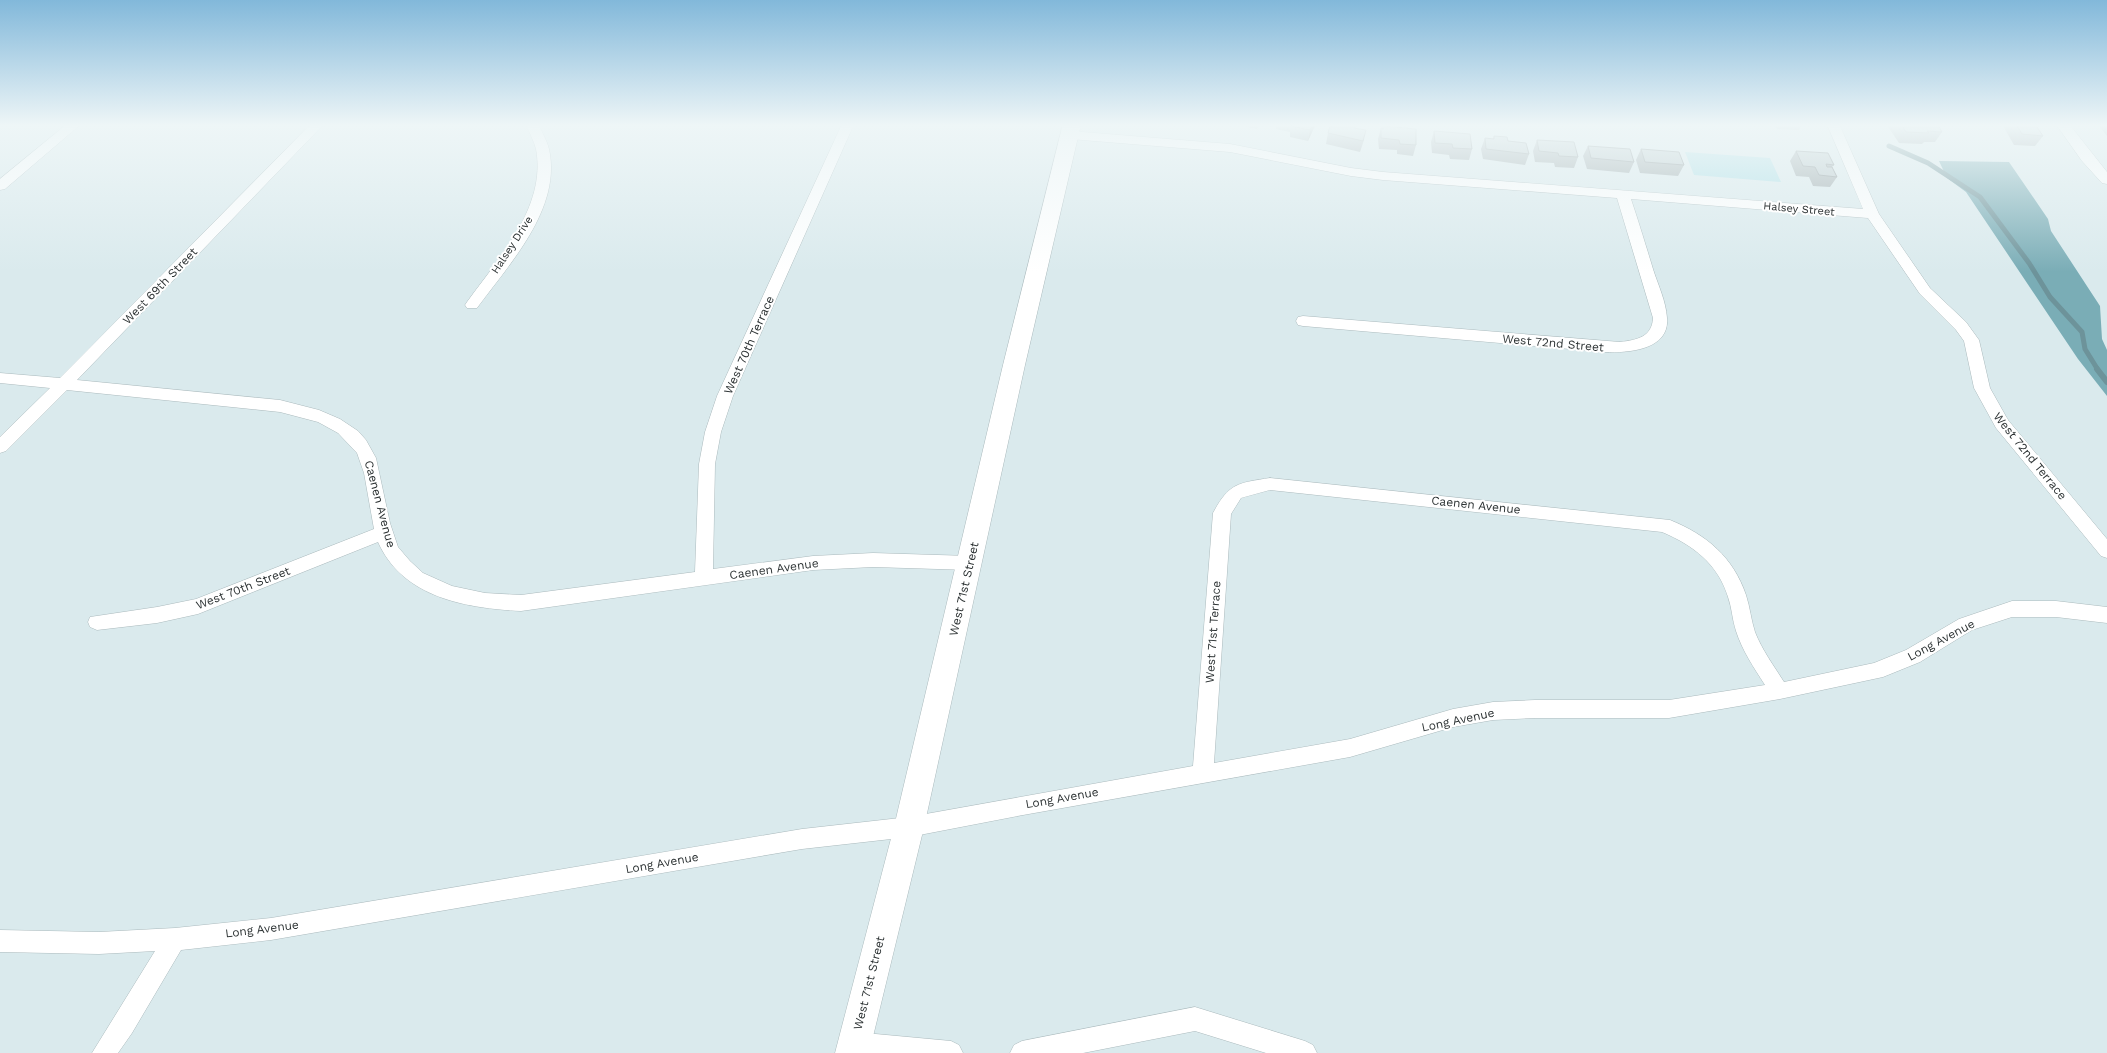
<svg xmlns="http://www.w3.org/2000/svg" width="2107" height="1053" font-family="'Work Sans',sans-serif">
	<rect width="100%" height="100%" fill="#daeaed"/>
	<path fill="#acdfe7" d="M1685,152L1770,158L1781,182L1694,175Z"/>
	<path fill="#7aadb6" d="M1939,161L2009,162L2048,219L2051,231L2100,306L2102,339L2107,350V396L2078,359L1966,192L1947,178Z"/>
	<g fill="none" stroke-linecap="round" stroke-linejoin="round">
		<path stroke="#6d939a" stroke-width="5" d="M1889,146L1928,163L1980,197L2029,263L2050,297L2082,332L2085,349L2098,370"/>
		<path stroke="#6d939a" stroke-width="6" d="M2097,369L2107,382"/>
		<g stroke="#abbabd" stroke-width="1">
			<path id="street" d="M67,124H81L5,189L0,190V179Z
				M311,124H324L77,380L280,400L319,410L340,419L358,431L366,440L376,458L390,523L398,547L410,561L423,573L452,586L485,593L521,595L695,572L699,464L705,432L717,396L842,124H854L733,396L721,432L715,464L713,569L813,556L873,553L970,556L976,558L979,563L976,568L970,570L873,567L813,570L521,611C466,608 403,598 378,542L198,614L157,623L97,630L90,627L88,622L90,617L157,607L196,599L374,529L364,473L357,453L338,433L318,422L280,412L67,390L6,451L0,453V437L50,388L0,383V373L60,378Z
				M526,124H538C542,132 547,141 549,149C562,209 509,264 477,308H467L465,305L467,302C498,259 547,207 536,149C534,141 529,132 526,124Z
				M1827,124H1839L1879,214L1930,288L1966,322L1979,340L1990,388L2008,420L2107,539V558L2101,556L1996,428L1974,388L1964,341L1956,330L1920,294L1868,218L1631,199C1639,223 1646,246 1653,269C1658,285 1666,301 1667,318C1670,350 1628,353 1605,352L1303,326L1298,325L1296,321L1298,317L1303,316L1620,342C1637,340 1652,337 1653,318L1617,198L1383,180L1351,176L1230,152L1070,139L1064,135L1070,131L1230,144L1351,168L1383,172L1863,209Z
				M2056,124H2069L2107,172V184L2102,183L2082,161Z
				M1270,478L1670,520C1707,535 1733,557 1746,595C1750,607 1751,620 1755,632C1762,650 1774,666 1784,682L1874,663L1906,650L1959,619L2012,601H2056L2107,607V623L2056,617H2012L1972,630L1920,662L1883,677L1780,699L1669,718H1535L1493,720L1453,727L1350,757L1023,815L909,837L802,849L271,940L181,950L132,1033L118,1053H92L155,951L99,954L0,952V930L99,932L175,928L271,918L802,829L909,817L1193,766L1213,513C1229,483 1238,483 1270,478ZM1270,490L1662,532C1693,545 1718,564 1728,597C1732,608 1732,619 1736,631C1742,650 1754,668 1765,685L1669,700H1535L1493,702L1453,709L1350,739L1214,763L1231,514L1241,498Z
				M1195,1007L1305,1041L1313,1045L1317,1053H1266L1195,1031L1083,1053H1010L1014,1045L1022,1041Z
				M854,1032L951,1041L959,1045L963,1053H847L842,1044L846,1036Z"/>
		</g>
		<g stroke="#abbabd" stroke-width="1">
			<path id="secondary" d="M1063,124H1081L1025,365L924,827L869,1053H835L894,827L1003,365Z"/>
		</g>
		<use href="#street" fill="#fff" fill-rule="evenodd"/>
		<use href="#secondary" fill="#fff" fill-rule="evenodd"/>
	</g>
	<path fill="#9da9ac" d="M1236,124H1258L1257,129Z
		M1277,124H1315L1308,141L1290,137V132L1276,129Z
		M1356,124L1355,128L1364,140L1360,152L1326,144L1328,133L1333,127Z
		M1774,124H1802L1799,130L1777,129Z
		M1888,124H1938L1942,132L1935,142H1924L1922,144L1899,143L1887,125Z
		M2002,124H2035L2043,136L2035,146L2014,145Z
		M2102,124H2107V136L2100,127Z
		M1383,126L1416,145L1413,156L1397,154V150L1379,149L1378,139L1381,128L1383,129Z
		M1434,131L1472,149L1469,160L1450,159L1449,155L1432,153L1431,142Z
		M1494,136L1508,141L1529,154L1525,165L1483,159L1481,149L1485,138L1493,139Z
		M1537,140L1578,157L1574,168L1555,167L1554,163L1535,162L1533,151Z
		M1588,146L1634,162L1629,173L1587,169L1583,156Z
		M1641,149L1684,165L1678,176L1640,173L1636,160Z
		M1796,151L1834,165L1832,167L1837,177L1830,187L1813,186L1809,177L1796,176L1790,161Z"/>
	<path fill="#7f8a8c" d="M1313,124H1315V126L1308,141L1310,130Z"/>
	<path fill="#b6c5c8" stroke="#7f8a8c" d="M1293,124H1313L1310,130L1291,126Z
		M1334,124H1355L1354,128L1366,130L1363,141L1328,133L1330,126L1333,127Z
		M1901,124H1938L1942,132L1927,131L1929,133L1906,132Z
		M2016,124H2035L2043,136L2022,134Z
		M1383,126L1416,129V145L1400,144L1399,140L1381,138V128L1383,129Z
		M1434,131L1470,134L1472,149L1453,148L1452,144L1435,143Z
		M1494,136L1507,137L1508,141L1526,143L1529,154L1486,149L1485,138L1494,139Z
		M1537,140L1574,142L1578,157L1559,156L1558,153L1539,151Z
		M1588,146L1630,149L1634,162L1591,158Z
		M1641,149L1679,152L1684,165L1645,162Z
		M1796,151L1828,153L1834,165L1826,164L1827,167H1832L1837,177L1819,175L1815,167L1803,166Z"/>
	<linearGradient id="sky" x2="0" y2="1"><stop stop-color="#82b8da"/><stop offset="0.46" stop-color="#eef6f7"/><stop offset="1" stop-color="#eef6f7" stop-opacity="0"/></linearGradient>
	<rect width="2107" height="272" fill="url(#sky)"/>
	<g text-anchor="middle" dominant-baseline="central" stroke-width="4" stroke-linejoin="round" paint-order="stroke">
		<g font-size="11" fill="#2c3233" stroke="#fff">
			<text transform="translate(1799 209) rotate(5)">Halsey Street</text>
			<text transform="translate(512 245) rotate(-57)">Halsey Drive</text>
		</g>
		<g font-size="12" fill="#2c3233" stroke="#fff">
			<text transform="translate(160 286) rotate(-46)">West 69th Street</text>
			<text transform="translate(1553 343) rotate(5)">West 72nd Street</text>
			<text transform="translate(749 345) rotate(-66)">West 70th Terrace</text>
			<text transform="translate(2030 456) rotate(51)">West 72nd Terrace</text>
			<text transform="translate(380 504) rotate(75)">Caenen Avenue</text>
			<text transform="translate(1476 505) rotate(6)">Caenen Avenue</text>
			<text transform="translate(774 569) rotate(-8)">Caenen Avenue</text>
			<text transform="translate(243 588) rotate(-21)">West 70th Street</text>
			<text transform="translate(964 589) rotate(-77)">West 71st Street</text>
			<text transform="translate(1213 632) rotate(-86)">West 71st Terrace</text>
			<text transform="translate(1941 640) rotate(-28)">Long Avenue</text>
			<text transform="translate(1458 720) rotate(-12)">Long Avenue</text>
			<text transform="translate(1062 798) rotate(-10)">Long Avenue</text>
			<text transform="translate(662 863) rotate(-10)">Long Avenue</text>
			<text transform="translate(262 929) rotate(-7)">Long Avenue</text>
			<text transform="translate(869 983) rotate(-76)">West 71st Street</text>
		</g>
	</g>
</svg>
